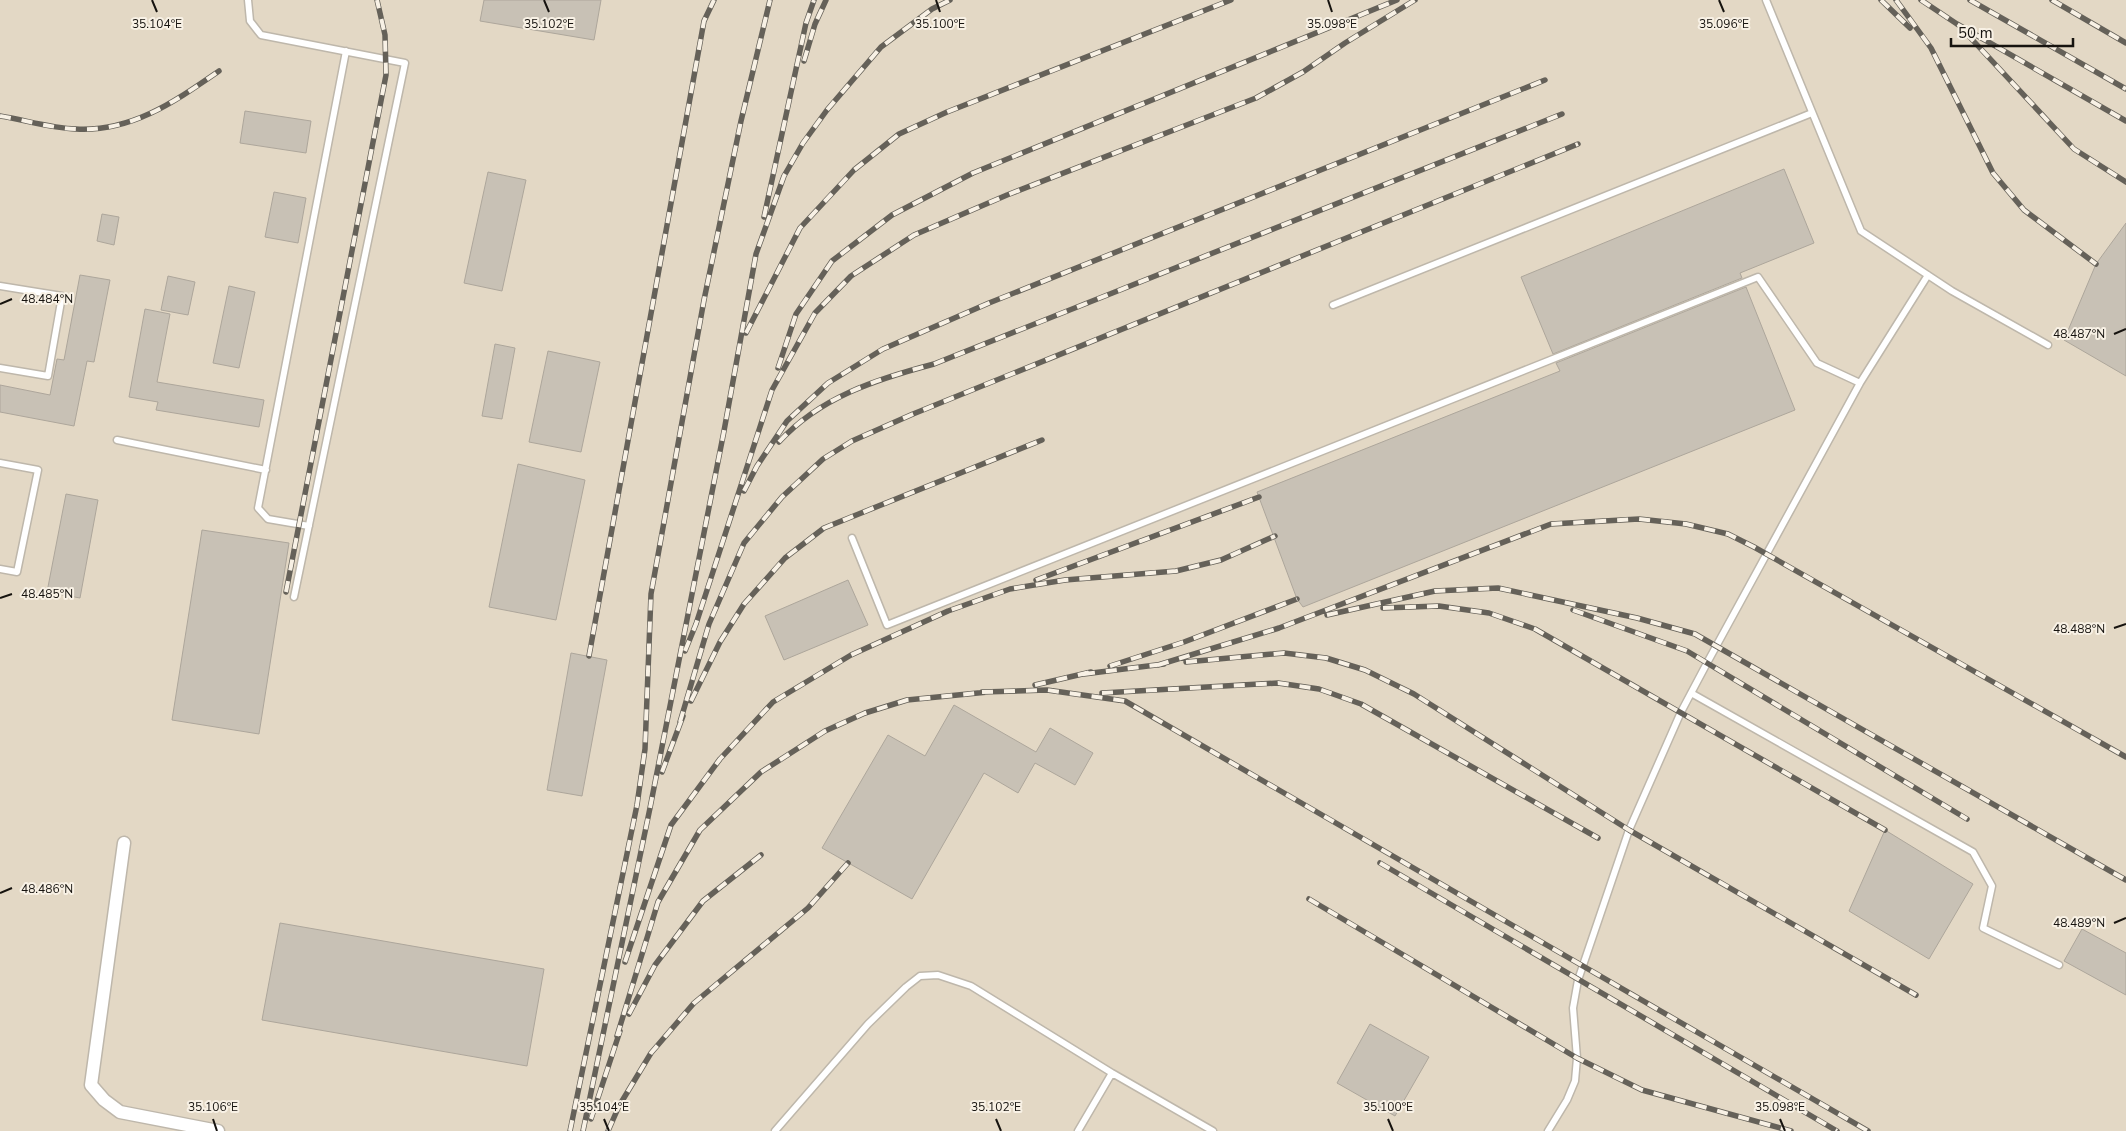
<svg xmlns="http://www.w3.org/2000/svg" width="2126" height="1131" font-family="'Nunito Sans',sans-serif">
	<rect width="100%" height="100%" fill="#ebe4d7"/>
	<path fill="#e3d8c5" d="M0,0H2126V1131H0Z"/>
	<path fill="#c8c1b5" stroke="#ada69b" d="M484,0H601L594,40L480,21Z
		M245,111L311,121L306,153L240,143Z
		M1784,169L1814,243L1740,273L1742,278L1553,354L1521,277Z
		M488,172L526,180L502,291L464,283Z
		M274,192L306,198L298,243L265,237Z
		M102,214L119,217L114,245L97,241Z
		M2126,223V376L2064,340L2096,264Z
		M80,275L110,280L94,362L87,361L74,426L0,412V385L50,395L57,359L64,360Z
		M168,276L195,282L188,315L161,310Z
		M229,286L255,292L239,368L213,363Z
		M1746,287L1795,410L1303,607L1297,599L1257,492L1560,371L1556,363Z
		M145,309L170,314L157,382L264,400L259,427L156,410L158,402L129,397Z
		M495,344L515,348L502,419L482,416Z
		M548,351L600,362L581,452L529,442Z
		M518,464L585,480L556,620L489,607Z
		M66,494L98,500L80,598L47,592Z
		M202,530L289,543L259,734L172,720Z
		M848,580L868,625L784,660L765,616Z
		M571,653L607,660L582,796L547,790Z
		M954,705L1036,752L1050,728L1093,753L1075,785L1035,763L1018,793L984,773L912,899L822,848L888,735L925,756Z
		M1885,830L1973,884L1929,959L1849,911Z
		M280,923L544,969L527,1066L262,1020Z
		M2082,929L2126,953V995L2064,961Z
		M1370,1024L1429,1057L1395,1116L1337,1083Z"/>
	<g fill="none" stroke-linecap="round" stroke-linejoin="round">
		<g stroke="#beb7ab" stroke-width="9">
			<path id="service" d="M248,0L250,21L261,35L405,63L294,597
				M1766,0L1861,231L1952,291L2048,345
				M0,286L62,296L48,376L0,368
				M1333,305L1812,113
				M117,440L266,470
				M0,463L38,470L17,572L0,569
				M309,526L268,519L258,508L346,51
				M852,538L887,625L1758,277L1817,363L1860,383
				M1691,693L1973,852L1992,886L1983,928L2059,965
				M775,1131L868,1024L906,987L920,976L938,975L971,986L1112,1073L1213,1131
				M1078,1131L1112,1073
				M1548,1131L1567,1100L1575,1081L1577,1058L1573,1008L1578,980L1629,830L1681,712L1707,663L1860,383L1928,275"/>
		</g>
		<g stroke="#beb7ab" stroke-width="15">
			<path id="minor" d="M124,843L91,1085L104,1100L120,1112L218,1131"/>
		</g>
		<use href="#service" stroke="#fff" stroke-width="6"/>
		<use href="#minor" stroke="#fff" stroke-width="12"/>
		<g stroke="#656159" stroke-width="5.5">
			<path id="rail" d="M1881,0L1910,28
				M1896,0L1931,48L1993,173L2024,210L2096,264
				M1921,0L1957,24L2126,121
				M1970,0L2126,89
				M2052,0L2126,43
				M1966,33L2074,149L2126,182
				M804,61L815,24L826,0
				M0,116C25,120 51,128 76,129C132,132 174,102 219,71
				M764,217L806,23L814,0
				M746,333L800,228L854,170L899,134L947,112L1231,0
				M778,368L796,314L832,261L892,215L973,173L1397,0
				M779,442C820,397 877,379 934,364L1562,114
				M744,491L757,466L787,421L828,383L883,349L989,303L1545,80
				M1036,580L1259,497
				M286,592L386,75L385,35L377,0
				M1383,608L1439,606L1489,613L1535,629L1885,830
				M1573,610L1687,651L1967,819
				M1327,615L1435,591L1498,588L1637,618L1695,634L2126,880
				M685,651L696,624L772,390L815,313L851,276L914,235L1007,195L1256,98L1303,72L1345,43L1415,0
				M589,656L704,21L714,0
				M1186,662L1284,653L1326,658L1365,670L1414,694L1629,830L1916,995
				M1158,665L1279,628L1551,524L1639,519L1686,524L1728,534L1754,547L2126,757
				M1110,666L1184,642L1297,599
				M1084,674L1164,664
				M1035,685L1091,672
				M982,692L1047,690L1125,701L1868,1131
				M1102,693L1278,683L1319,689L1361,704L1598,838
				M691,701L720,642L744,604L785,558L824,528L1042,440
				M680,722L709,624L744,543L782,497L823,459L852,441L913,414L1578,144
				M662,772L683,716
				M1380,863L1837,1131
				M1309,899L1577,1058L1642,1090L1791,1131
				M625,962L671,825L720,759L773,702L851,655L948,611L1010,589L1065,580L1176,571L1221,560L1275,536
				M629,1014L655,965L703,901L761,855
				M617,1036L658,902L700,830L761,772L825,731L865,713L907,700L988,692
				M591,1119L620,1031
				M570,1131L637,805L645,749L651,594L704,300L741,121L770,0
				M583,1131L650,808L724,431L756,254L784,176L803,143L827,110L881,47L932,9L950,0
				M608,1131L619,1106L651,1053L694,1003L808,908L848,863"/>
		</g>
		<use href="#rail" stroke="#f8f1e5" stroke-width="4" stroke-dasharray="11" stroke-linecap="butt"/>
	</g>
	<path fill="none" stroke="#16130f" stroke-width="2" d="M152,0L157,12M544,0L549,12M936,0L940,12M1328,0L1332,12M1719,0L1724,12M0,304L12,299M2114,334L2126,329M0,598L12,594M2114,628L2126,624M0,893L12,888M2114,923L2126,918M213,1119L217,1131M604,1119L609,1131M996,1119L1001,1131M1388,1119L1393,1131M1780,1119L1785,1131"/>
	<g font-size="12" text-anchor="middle" fill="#16130f" stroke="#f8f1e5" stroke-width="4" stroke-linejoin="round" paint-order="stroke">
		<text x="157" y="28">35.104°E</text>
		<text x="549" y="28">35.102°E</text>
		<text x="1724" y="28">35.096°E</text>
		<text x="940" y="28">35.100°E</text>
		<text x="1332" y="28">35.098°E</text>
		<text x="47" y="303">48.484°N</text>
		<text x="2079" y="338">48.487°N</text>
		<text x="47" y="598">48.485°N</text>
		<text x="2079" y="633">48.488°N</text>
		<text x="47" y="893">48.486°N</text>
		<text x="2079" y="927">48.489°N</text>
		<text x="213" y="1111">35.106°E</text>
		<text x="604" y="1111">35.104°E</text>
		<text x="996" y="1111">35.102°E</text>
		<text x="1388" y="1111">35.100°E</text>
		<text x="1780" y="1111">35.098°E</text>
	</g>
	<path d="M1951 38v8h122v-8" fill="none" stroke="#16130f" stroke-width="2.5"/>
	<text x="1958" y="38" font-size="15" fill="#16130f" stroke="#f8f1e5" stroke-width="4" paint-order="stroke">50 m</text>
</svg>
